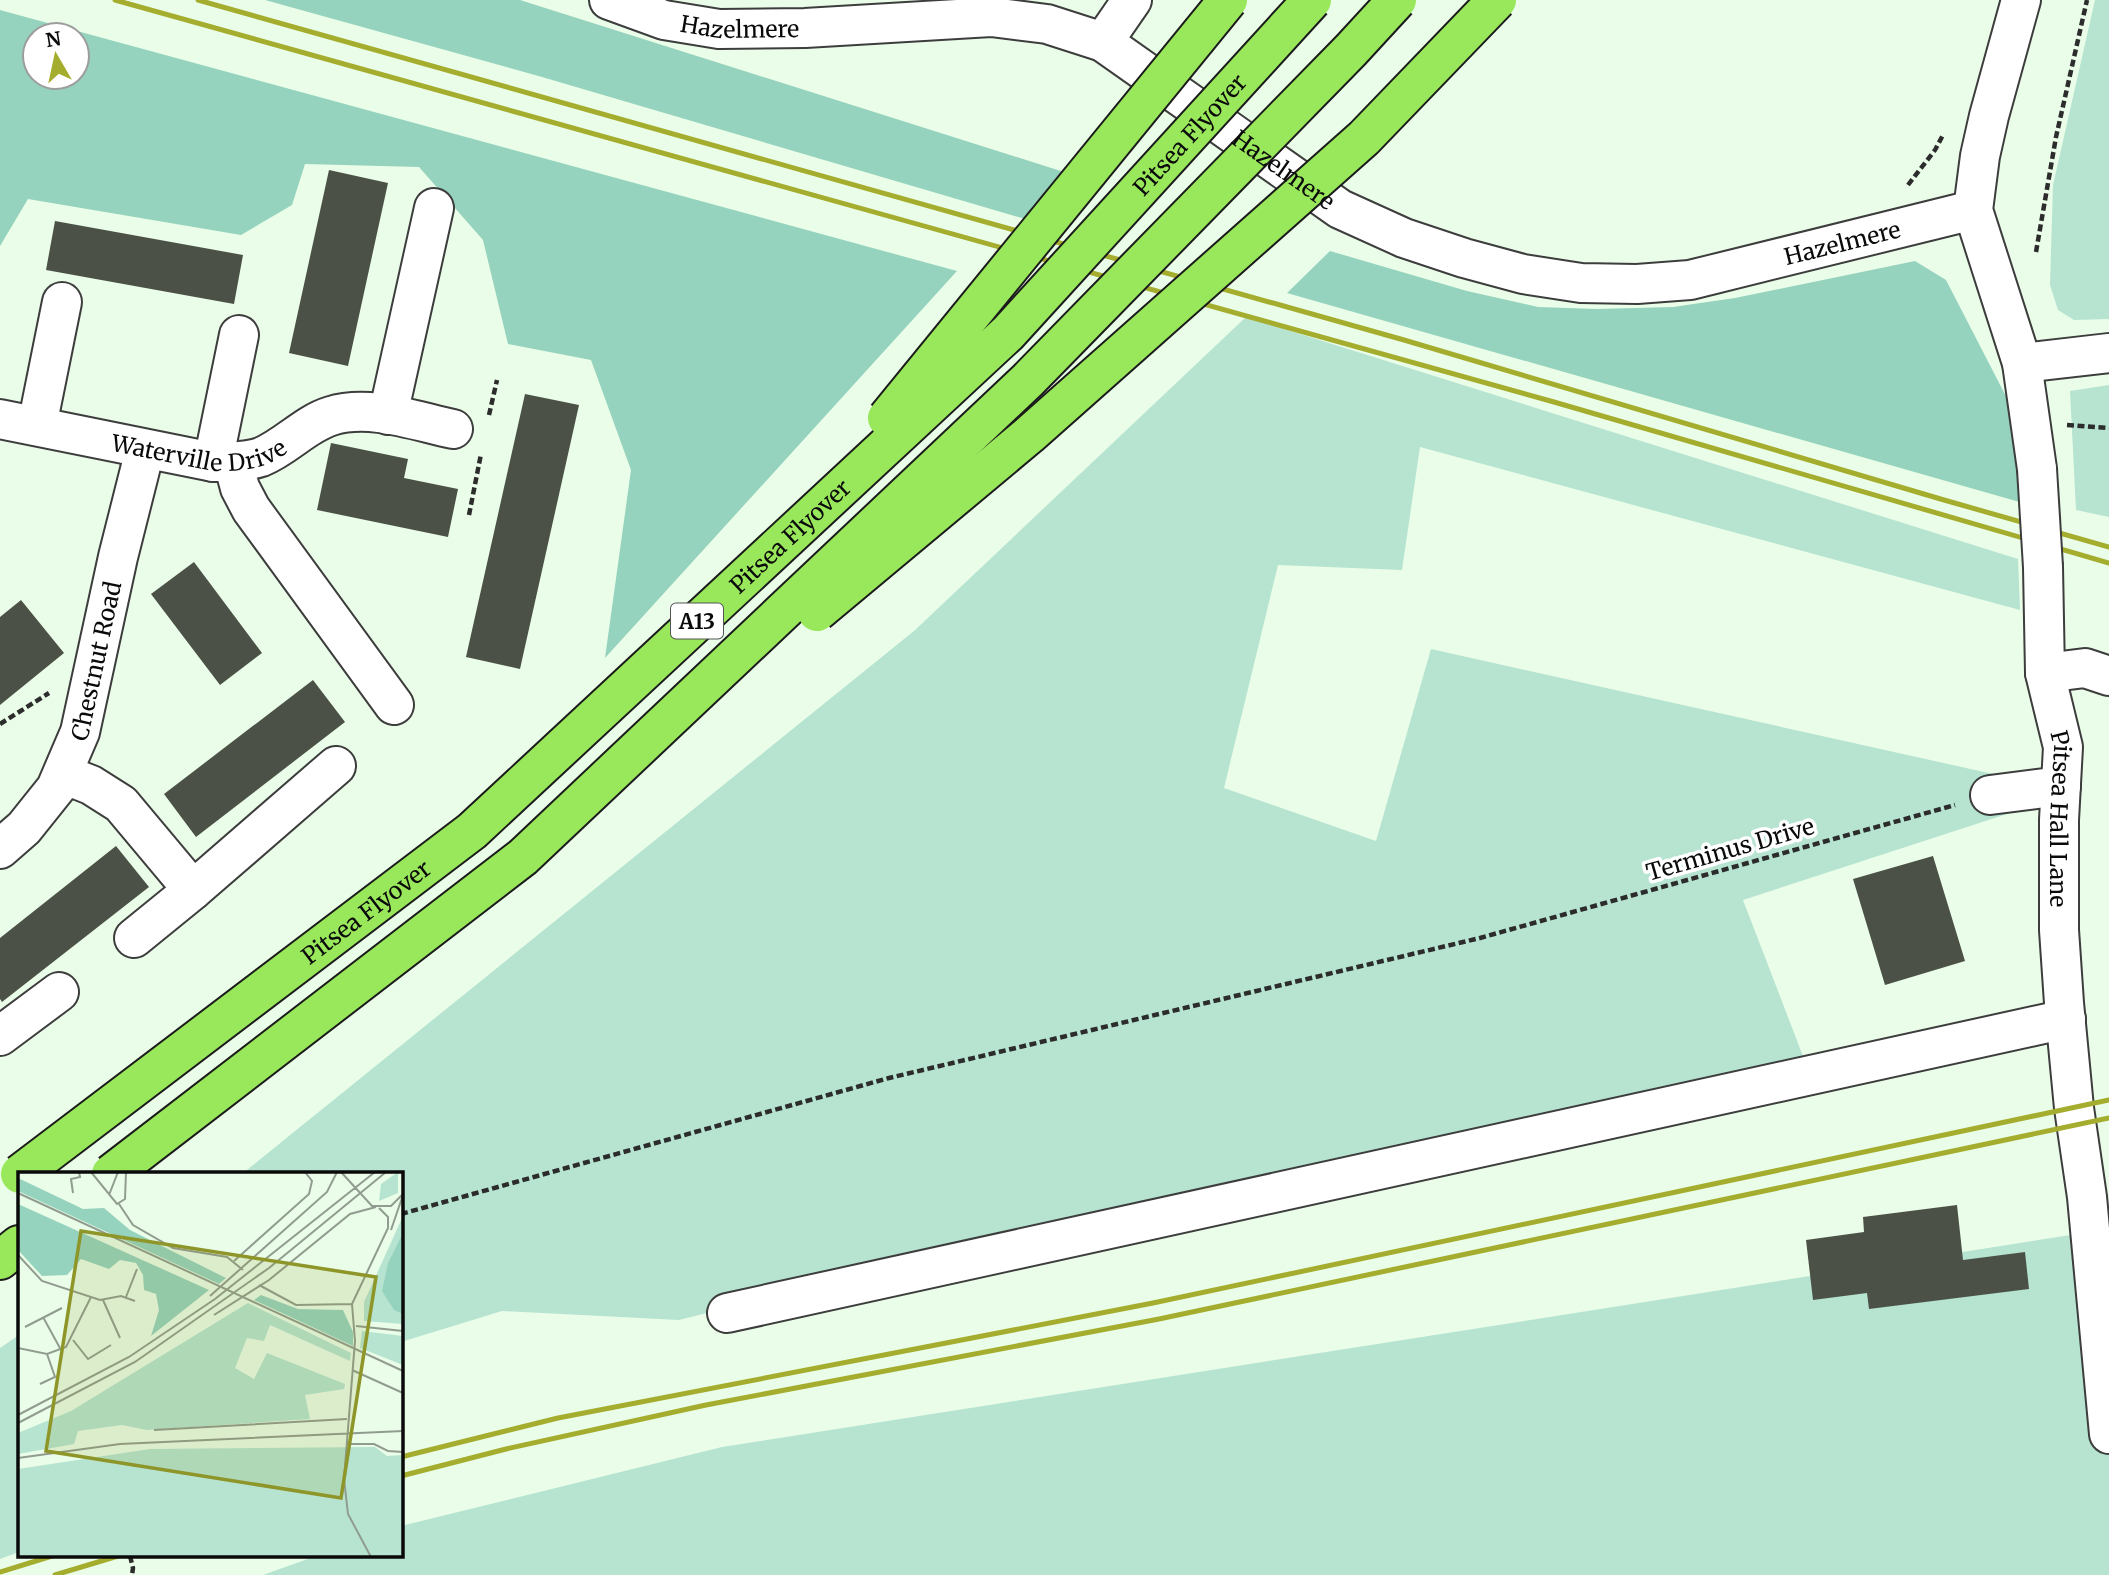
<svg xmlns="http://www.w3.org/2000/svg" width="2109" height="1575" font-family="Merriweather,serif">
	<rect width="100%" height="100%" fill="#eafde8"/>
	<path fill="#b6e4d1" d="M2095,0H2109V319L2074,320L2058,310L2050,285L2053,185Z
		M1246,317L2018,559L2020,610L1420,447L1402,570L1278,565L1224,788L1376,841L1431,649L2011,778L2010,813L1743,900L1806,1064L1158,1199L679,1320L502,1311L401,1342V1174H242L914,631Z
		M2109,385V517L2076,510L2070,391Z
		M2109,1229V1575H263L316,1556H401V1526L722,1447Z
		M19,1335V1552L0,1559V1348Z"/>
	<path fill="#96d3be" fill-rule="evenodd" d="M265,0H520L1067,173L1025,219L542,77Z
		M0,10L957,271L605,658L631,470L591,360L508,344L483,240L419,167L305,164L292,205L241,235L28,199L0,246ZM35,35H77V77H35Z
		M1330,251L1467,291L1538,307L1597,309L1673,307L1735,298L1915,261L1946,280L2011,406L2023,503L1287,293Z"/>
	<path fill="#4c5147" d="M329,170L388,183L348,366L289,353Z
		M55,221L243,255L234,304L46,270Z
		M525,394L579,405L520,669L466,657Z
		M331,443L408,459L404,478L458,489L448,537L317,510Z
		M194,562L262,653L220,685L151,594Z
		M21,600L64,653L0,705V617Z
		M313,680L345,722L196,837L164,794Z
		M116,846L149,887L2,1002L0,999V938Z
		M1933,856L1965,961L1885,985L1853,879Z
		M1957,1205L1963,1260L2025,1252L2029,1289L1869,1309L1867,1293L1813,1300L1806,1240L1864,1232L1863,1217Z"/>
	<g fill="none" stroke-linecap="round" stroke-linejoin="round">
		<g stroke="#3d3d3d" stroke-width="42">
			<g id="minor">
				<path id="s1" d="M609,0L664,20L719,29L805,28L991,17L1047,24L1103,42L1340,209L1404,238L1464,258L1523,274L1581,283L1637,284L1690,280L1973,210"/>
				<path d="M2021,0L1989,116L1980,156L1973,210L2022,363L2037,469"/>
				<path d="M1103,42L1132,0"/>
				<path d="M2022,363L2109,353"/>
				<path d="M388,415L434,208"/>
				<path id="s2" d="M0,419L213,462C228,462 246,462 261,457C286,447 305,424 331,416C370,404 415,421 453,429"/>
				<path d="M37,426L62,302"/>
				<path d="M213,462L239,335"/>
				<path d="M233,462L240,488L251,509L394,705"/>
				<path id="s3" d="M2043,567L2045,673L2063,747L2059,820V930L2064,1003L2074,1108L2087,1197L2109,1434"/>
				<path d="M2045,673L2085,668L2109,676"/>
				<path d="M63,774L91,785L121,804L193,890L336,766"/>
				<path d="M1990,795L2061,786"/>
				<path id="s4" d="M0,849L24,828L56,788L80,732L118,557L145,450"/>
				<path d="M134,938L193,890"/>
				<path d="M0,1036L59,992"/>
				<path d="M727,1313L2066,1019"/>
			</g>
		</g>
		<g stroke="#1b1b1b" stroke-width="42">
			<path id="highway" d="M0,1260L19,1245"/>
		</g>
		<path stroke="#2c2c2c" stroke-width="4.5" stroke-dasharray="7 3.5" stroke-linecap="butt" d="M1908,185L1935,150L1943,135
			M2036,252L2056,137L2087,0
			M489,415L497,380
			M2067,425L2109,428
			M469,515L481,454
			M0,724L49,693
			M401,1214L889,1078L1480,938L1955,805
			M130,1556L133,1568L132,1575"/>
		<use href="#minor" stroke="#fff" stroke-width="38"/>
		<use href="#highway" stroke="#99e85b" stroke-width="38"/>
		<path stroke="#a5ad2f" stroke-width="5" d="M115,0L1554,402L2109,563
			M198,0L1404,340L1944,500L2109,547
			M401,1457L558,1418L1153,1303L2109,1100
			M401,1476L506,1449L706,1405L1159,1319L2109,1118
			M0,1572L52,1556
			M55,1575L118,1556"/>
		<g stroke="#3d3d3d" stroke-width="42" stroke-linecap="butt">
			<path id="minor-bridge" d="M2037,469L2043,567"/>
		</g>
		<g stroke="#1b1b1b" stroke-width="42" stroke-linecap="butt">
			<g id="highway-bridge">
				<path d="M887,418L1228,0"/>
				<path d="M817,612L1029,435L1364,138L1497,0"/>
				<path id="s5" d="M20,1174L472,831L1008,333L1312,0"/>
				<path d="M111,1174L523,857L1028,380L1351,50L1397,0"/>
			</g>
		</g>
		<use href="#minor-bridge" stroke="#fff" stroke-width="38"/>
		<use href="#highway-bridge" stroke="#99e85b" stroke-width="38"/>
	</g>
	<g text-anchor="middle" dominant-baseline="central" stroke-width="7" stroke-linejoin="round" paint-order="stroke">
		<rect fill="#fff" stroke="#545454" stroke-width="2" x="671" y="603.5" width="52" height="35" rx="5"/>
		<g font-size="21" font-weight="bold" fill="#0a0a0a">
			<text x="697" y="621">A13</text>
		</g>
		<g font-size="23" fill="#0a0a0a" stroke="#fff">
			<text stroke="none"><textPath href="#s1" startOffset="135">Hazelmere</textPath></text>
			<text stroke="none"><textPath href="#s5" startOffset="1568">Pitsea Flyover</textPath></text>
			<text stroke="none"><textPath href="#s1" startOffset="723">Hazelmere</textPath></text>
			<text stroke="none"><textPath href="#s1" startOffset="1311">Hazelmere</textPath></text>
			<text stroke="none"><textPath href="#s2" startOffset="203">Waterville Drive</textPath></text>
			<text stroke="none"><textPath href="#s5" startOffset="1001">Pitsea Flyover</textPath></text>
			<text stroke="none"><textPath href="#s4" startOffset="217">Chestnut Road</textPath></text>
			<text stroke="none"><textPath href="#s3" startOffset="254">Pitsea Hall Lane</textPath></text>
			<text transform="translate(1730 849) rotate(-16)">Terminus Drive</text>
			<text stroke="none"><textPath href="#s5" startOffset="434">Pitsea Flyover</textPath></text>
		</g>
	</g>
	<g transform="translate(18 1172)">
		<rect width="385" height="385" fill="#eafde8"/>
		<path d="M380,0V21L361,29L363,12ZM385,44V152L346,149V130ZM230,131L333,181L332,189L252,153L246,169L229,166L217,196L236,207L249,181L327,212L326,217L287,223L292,247L129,258L104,253L60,259L56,272L0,282V261L53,239ZM344,159L385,164V193L342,176ZM357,275L369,284L385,283V385H0V297L132,277Z" fill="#b6e4d1"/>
		<path d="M0,6L65,37L86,36L112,58L208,106L201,112L0,19ZM0,32L191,118L133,164L141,138L138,122L126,118L125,103L118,91L102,88L91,97L63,87L49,103L24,104L0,78ZM385,61V142L376,138L364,119L370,91ZM243,123L280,137L325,138L335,160V174L236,128Z" fill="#96d3be"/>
		<path fill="none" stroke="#909c8f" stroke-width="2" d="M73,0L99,32L107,27L108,0M323,0L354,34H373L385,22M0,21L385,199M55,21L53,7L62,5L61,0M91,23L100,0M101,32L115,53L155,76L209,85L225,98M373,58L385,23M0,83L24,109L82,128L103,124L117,129M216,89L291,22L294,9L287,0M241,113L278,133L334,132M192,124L309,20L319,0M108,125L119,97M85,128L102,166M196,143L251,108L332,42L358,35M25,145L43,178M338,154L385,159M7,155L44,136M55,168L70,187L93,173M0,176L29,182L48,175L73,125M334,198L385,221M22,212L37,205L29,182M0,243L111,185L197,127L357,0M0,251L117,190L251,96L368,0M136,258L329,247M328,272H356L370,279L385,280M0,286L102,272L385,259M353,385L330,342L326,307L337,169L334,132L370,56V45L361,36"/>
		<path fill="#8e9529" fill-opacity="0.15" stroke="#8e9529" stroke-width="3.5" d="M63,59L358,105L323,326L28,279Z"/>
		<rect width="385" height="385" fill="none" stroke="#0a0a0a" stroke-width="3.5"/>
	</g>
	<g transform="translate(56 56) rotate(351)"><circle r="33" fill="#ffffff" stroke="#9d9d9d" stroke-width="2"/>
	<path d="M0-5L12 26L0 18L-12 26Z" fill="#a5ad2f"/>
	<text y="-10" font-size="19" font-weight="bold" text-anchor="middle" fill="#0a0a0a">N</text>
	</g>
</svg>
